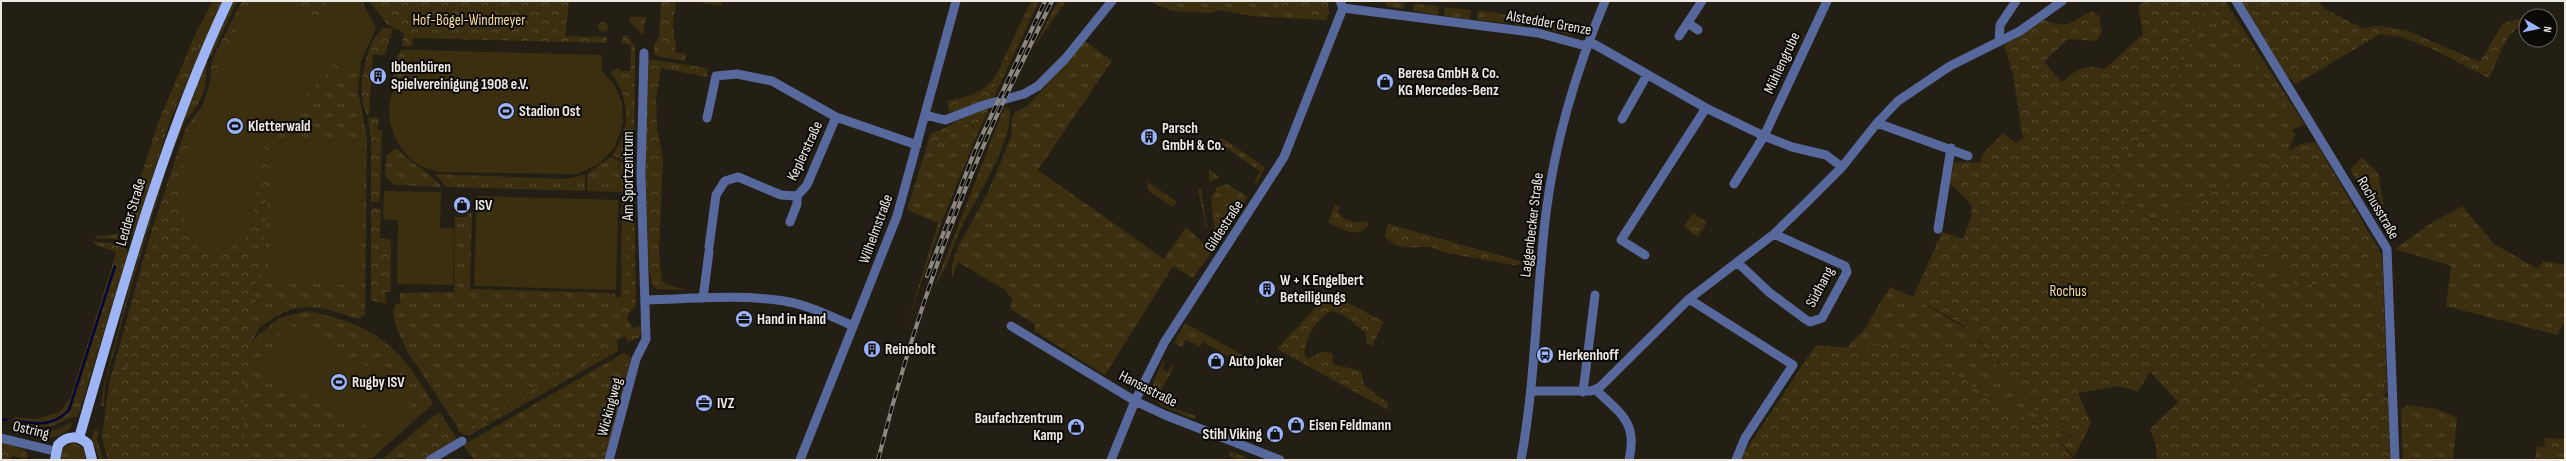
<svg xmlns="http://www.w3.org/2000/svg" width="2566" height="461" font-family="'Sofia Sans Condensed',sans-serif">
	<defs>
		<pattern id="grass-tufts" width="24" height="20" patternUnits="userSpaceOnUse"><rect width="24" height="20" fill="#3c2f0f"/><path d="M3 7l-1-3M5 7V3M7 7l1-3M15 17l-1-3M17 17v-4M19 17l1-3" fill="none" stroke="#584d32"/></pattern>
		<pattern id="forest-crowns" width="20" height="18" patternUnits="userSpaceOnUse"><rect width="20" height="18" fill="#3c2f0f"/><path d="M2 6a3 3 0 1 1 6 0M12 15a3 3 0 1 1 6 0" fill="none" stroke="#584d32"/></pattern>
		<pattern id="wetland-marsh" width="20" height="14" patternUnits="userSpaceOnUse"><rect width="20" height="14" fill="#3c2f0f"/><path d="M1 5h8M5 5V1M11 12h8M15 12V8" fill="none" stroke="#584d32"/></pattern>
	</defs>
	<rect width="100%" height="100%" fill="#241f15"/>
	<path fill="url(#grass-tufts)" d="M220,1H223L172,116L134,233L127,240L95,238V236L125,234L155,145L159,143L200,41L194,37L204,18L209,21Z
		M234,1H237L212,55L209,56Z
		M1031,1H1039L993,99L987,100L1015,46L1012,41Z
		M1148,1H1328L1329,13L1326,20L1252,16L1220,10L1211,13L1172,11Z
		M1385,1L1404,3V7L1401,9L1386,6Z
		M1413,4L1439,6L1438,15L1413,11Z
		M2206,5L2284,101L2301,126L2292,130L2295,134L2288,151L2158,221C2123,206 2118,202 2111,165L2126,156L2186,52Z
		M1445,7L1471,10L1470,19L1444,16Z
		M1478,10L1507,15L1506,23L1477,20Z
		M1514,16L1539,21L1538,27L1513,24Z
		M1546,23L1571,32V35L1544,28Z
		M1084,40L1112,61L1038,170L1164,259L1186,227L1212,251L1193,278L1173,266L1105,375L1034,331L1035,324L1010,309L1012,299L1005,290L958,262L952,277V264L958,247L987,194L1005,152L1011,136L1012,117L1015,112L1027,106L1065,65Z
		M402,50H412L411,66L395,87L393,86L392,63Z
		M361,61L358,91L367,138L365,315L358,319C315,305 298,298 259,328L260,310L253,293L264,251L272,139L296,117L338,69Z
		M205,62L208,63L169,161L135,273L105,384L104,406H101L104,384L129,288L165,167Z
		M1008,107C1019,131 976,199 964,222C953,243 949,266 935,285L1004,108Z
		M988,112L978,132L941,224L905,331L938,223L907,210L928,142H935L968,123L975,128Z
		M1222,138L1265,167L1257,184L1254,182L1260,171L1218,142Z
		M397,148C410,164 429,171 442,187L394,185L385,176L386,155Z
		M611,157L620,162L617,167L622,183L621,192L587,191V174Z
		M1209,169L1220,178L1209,182Z
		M435,174L565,179L585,175V191L446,187Z
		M1148,182L1177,202L1173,207L1150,192L1147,188Z
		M1227,184L1248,197L1218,241L1215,237L1211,199L1217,187Z
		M1201,189L1207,228L1201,229L1206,227L1198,190Z
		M622,193L625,196L626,287L618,314L627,318L632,328L624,334L625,336L617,341L618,351L470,435H463L407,351L396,327L393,313L395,305L400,303V293L454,292L455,217H467V213H472L470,289L615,293V297H621Z
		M1335,205L1340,207L1337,213C1346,221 1355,224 1367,221L1369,224C1358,240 1342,230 1328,222Z
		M2462,206L2494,244L2538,269L2543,261L2565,265V321L2557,335L2446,306L2451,266L2395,249L2430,224Z
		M94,241L124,245L128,253L78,417C68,416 61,424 51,426C39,429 26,426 13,424L14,417L36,419L60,412L71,396L81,388L88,373L122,249L114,250L116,252L94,244Z
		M2245,254L2276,258L2341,279L2359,257L2374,260L2385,397L2264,399L2242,385V371L2254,365L2259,347L2258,285L2242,268Z
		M1890,287L1913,297L1973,333L1994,362L2020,391L2068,436L2082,441L2074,457L2055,435L1985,395L1846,348L1864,330Z
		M306,311C371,323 401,345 433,404L370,460H239L244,451V387L252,341L279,318Z
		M1185,323L1248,358L1244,365L1203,342L1199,347L1186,340L1182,347L1174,343Z
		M624,353L629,358L613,422L600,460H475L463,445Z
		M1163,361L1165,362L1162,369L1168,372L1172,365L1174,366L1159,394L1163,404L1196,416L1194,419L1163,407L1153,398V383Z
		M2408,405L2437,409L2457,418L2453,460H2403L2401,409Z
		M440,413L442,416C437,421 440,429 437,436C428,454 398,460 381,460L436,414Z
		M70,423H73C67,435 54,439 42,437L44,433L59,429Z
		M13,428L36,431L37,436L15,433Z
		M94,430L99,432L97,439L103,460L99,458L92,439Z
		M72,442L84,448L86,460H61L62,449Z
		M2537,446L2565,452V460H2535Z
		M1230,451L1253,460H1238L1229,456Z"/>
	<path fill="url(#forest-crowns)" d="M212,1H220L209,21L204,18Z
		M242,1H362L376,28L361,61L338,69L296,117L272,139L264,251L253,293L260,310L259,328L252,341L244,387V451L239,460H108L102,437L109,384L149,239L186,127L203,105L210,82L211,67L214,56Z
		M369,1H569L565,36L607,37V43L413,38L412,46H402L404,33L388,25Z
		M661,1H676L673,24L676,52L686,54L685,61L654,55V46L659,36Z
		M691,1H722L721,6Z
		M1058,1H1066L1034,47Z
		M1279,1H1326L1328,6L1323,19L1302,17L1303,11L1279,8Z
		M2146,1H2225L2305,125L2301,126L2284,101L2206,5L2186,52L2166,112L2126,156L2111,165C2118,202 2124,207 2158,221L2301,144L2316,142L2382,255L2387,392L2385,393L2374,260L2359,257L2341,279L2297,287L2276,258L2245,254L2242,268L2258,285L2267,345L2259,348L2254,365L2242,371V385L2266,389L2264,399L2389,397L2390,460H2157L2156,445L2150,429L2178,402L2150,372L2138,391L2119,386L2078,393L2091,423L2082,441C2050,430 2016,389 1994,363C1987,354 1982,341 1973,333C1959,321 1930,307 1913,297L1942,232L1963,239C1975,205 1978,209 1950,184L1954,162L1980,163L1984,152L2003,133L2016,143L2023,138L2013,75L2004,45L2043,20C2073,28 2065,25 2091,11L2099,16L2102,32L2096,41L2068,39L2044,62L2062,82C2079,69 2082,64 2105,69L2143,34L2138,6Z
		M2241,1H2317L2325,9L2362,28L2378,26L2406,30L2480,62L2503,23L2526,17V22C2505,31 2499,59 2489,78L2430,48L2401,37L2380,34L2296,84L2285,74Z
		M629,17H646L643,35L630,22Z
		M598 27a5 5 0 1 1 10 0a5 5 0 1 1-10 0Z
		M383,28H393L385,55H373L369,115H367C355,94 365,43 383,28Z
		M627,35L635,47V54L634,182L636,306L628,314L627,318L617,314L621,297L626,287L625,196L621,192L622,183L616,179L620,162L625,163V161L612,155C633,128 629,98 611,72L618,68L620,71H630L631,45L622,43L623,36Z
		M194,37L200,41L159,143L155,145L133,226L125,234L122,233L158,123Z
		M1012,41L1016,44L987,100L955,112L949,111L947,101C994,92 993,82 1012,41Z
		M647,59L708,68L707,77L661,68L656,98L657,128L663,157L659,253L662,281L668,285L686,290L657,289L653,286L649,271L645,156Z
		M206,67C208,90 200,104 185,121Z
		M988,109V112L975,128L973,125L968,123L935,142H928L930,134C950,128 967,112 988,109Z
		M375,117L379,119L377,130H382L380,201L371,202V138L368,118Z
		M2362,158L2378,173L2384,210L2380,225L2350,169Z
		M373,208L381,209L380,238L391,240V292H385L387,304L371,300V210Z
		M1693,213L1707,222L1698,237L1684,227Z
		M1388,224L1527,263L1513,265L1442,252C1419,238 1406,259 1385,236Z
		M112,245L120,246L122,249L120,260L88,374L81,389L71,396L116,253L110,247Z
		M1329,293L1384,322L1372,346L1366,343V333C1354,324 1346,313 1331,311C1315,321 1306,336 1304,354L1308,359L1321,352L1332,353L1333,364L1361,371L1364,385L1388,403V410L1277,349Z
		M642,326L640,337L628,342L624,334L632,328Z
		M614,340L617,341V352L610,349L556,380L552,375Z
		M1913,342L1985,395L2055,435L2074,460H1739L1816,345L1846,348Z
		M624,353L631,357L624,395L604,460H600L613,422L629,358Z
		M541,382L544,386L535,393L465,433H461L457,429Z
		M442,416L456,437L453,444L425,460H397C410,455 433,449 438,433C440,427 438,421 442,416Z
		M2545,438L2565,439V452L2544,447Z
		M1,442L25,450L28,457L26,459L12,456L10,460H3L1,457Z"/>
	<path fill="url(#wetland-marsh)" d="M129,344C131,356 122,365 127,378L121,375V365Z"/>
	<path fill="#3c2f0f" d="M251,1H283L314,21L327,1H359L375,29L359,56L336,64L265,138L250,236L220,251L188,234L179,182L192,130L215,73Z
		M412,50L602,55V71L615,86L622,103L623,123L615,147L599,164L577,174L440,172C433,170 425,168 419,165C396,151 382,116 393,91C397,82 409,72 411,66C413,62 411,55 412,50Z
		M272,141L365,143L361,285L268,283Z
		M384,191L441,192L440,228H454L453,285L397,284L398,220L383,219Z
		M477,196L618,200L616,290L474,286Z
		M286,323L417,393L392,440L261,370Z"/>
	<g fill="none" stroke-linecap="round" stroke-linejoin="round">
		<path stroke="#04053d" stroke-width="2.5" d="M1,419L6,420
			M15,421C36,424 53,427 69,410L115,266"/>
		<path stroke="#57689c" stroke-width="9" d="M2236,1L2387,249L2395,460
			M1343,8L1538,33L1582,45L1594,44L1706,108L1764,136L1792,147L1826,155L1842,167
			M1688,23L1698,30
			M1679,36L1702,1
			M1999,42L2000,25L2016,1
			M925,115L945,120L984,105L1024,94L1038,86L1065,59L1112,1
			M707,118L716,76L737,74L772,81L836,117L917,145
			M1622,119L1647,75
			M1877,123L1968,156
			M1734,184L1764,136L1827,1
			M790,222L797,204V196L807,185L836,117
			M1938,229L1951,148
			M709,247L716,195L725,181L738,177L781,195L797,196
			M1645,255L1621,240L1706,108
			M1737,262L1770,293L1805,319L1810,322L1822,318L1847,272L1845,266L1774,234
			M703,298L709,252
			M1689,299L1793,365L1745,438L1736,460
			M646,300C691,299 739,294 784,301C808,305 831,316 853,326
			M1011,326L1135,401L1165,415L1280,460
			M1596,390C1620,413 1638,422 1629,460
			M1532,391H1591L1600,387L1689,299L1774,234L1806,203L1842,167L1877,123L1898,101L1950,66L2020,31L2062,1
			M1583,392L1595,295
			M1,438L55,451
			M430,460L462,441
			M609,460L636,359L646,339L641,174L644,53
			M800,460L897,216L956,1
			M1111,460L1135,401L1164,343L1284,157L1343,8L1340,1
			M1521,460C1536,378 1536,295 1546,213C1555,141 1577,68 1605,1"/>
		<path stroke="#9eb5f5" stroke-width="10" d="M79,438C122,290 162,141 228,1
			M55,460L58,445C67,435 78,435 88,444L92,460"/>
		<g stroke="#8c877f" stroke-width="4">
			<path id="rail" d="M927,276L975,150L1045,1
				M878,460C907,345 945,232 993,124C1012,83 1032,42 1052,1"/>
		</g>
		<use href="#rail" stroke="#0b0905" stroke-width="2.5" stroke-dasharray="8" stroke-linecap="butt"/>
	</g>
	<defs>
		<g id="building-disc" transform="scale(0.9)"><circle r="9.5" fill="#9bb4fd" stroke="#0b0905"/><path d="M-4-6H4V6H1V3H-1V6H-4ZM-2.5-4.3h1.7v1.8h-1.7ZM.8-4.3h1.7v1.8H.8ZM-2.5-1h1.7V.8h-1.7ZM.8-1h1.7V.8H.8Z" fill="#111"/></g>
		<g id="shop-disc" transform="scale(0.9)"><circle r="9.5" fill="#9bb4fd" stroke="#0b0905"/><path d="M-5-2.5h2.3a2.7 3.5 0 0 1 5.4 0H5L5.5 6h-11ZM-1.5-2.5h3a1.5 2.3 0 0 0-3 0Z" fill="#111"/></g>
		<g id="stadium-disc" transform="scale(0.9)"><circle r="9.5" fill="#9bb4fd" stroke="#0b0905"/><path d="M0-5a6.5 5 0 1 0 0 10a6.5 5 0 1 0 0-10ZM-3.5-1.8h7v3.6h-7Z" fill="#111"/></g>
		<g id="office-disc" transform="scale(0.9)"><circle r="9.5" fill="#9bb4fd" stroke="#0b0905"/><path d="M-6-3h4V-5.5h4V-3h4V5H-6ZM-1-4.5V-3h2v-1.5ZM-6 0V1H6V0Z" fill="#111"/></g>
		<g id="bus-disc" transform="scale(0.9)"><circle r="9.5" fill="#9bb4fd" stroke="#0b0905"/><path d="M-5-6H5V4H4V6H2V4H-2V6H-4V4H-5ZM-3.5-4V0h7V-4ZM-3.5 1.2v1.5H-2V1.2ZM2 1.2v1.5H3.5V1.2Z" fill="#111"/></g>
	</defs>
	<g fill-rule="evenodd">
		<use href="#building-disc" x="378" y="76"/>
		<use href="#shop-disc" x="1385" y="82"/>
		<use href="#stadium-disc" x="506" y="111"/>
		<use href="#stadium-disc" x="235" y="126"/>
		<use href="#building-disc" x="1149" y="137"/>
		<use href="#shop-disc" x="462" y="205"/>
		<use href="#building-disc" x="1267" y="289"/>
		<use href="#office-disc" x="744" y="319"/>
		<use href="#building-disc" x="872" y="349"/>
		<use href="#bus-disc" x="1545" y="355"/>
		<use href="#shop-disc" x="1216" y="361"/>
		<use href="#stadium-disc" x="339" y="382"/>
		<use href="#office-disc" x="704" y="403"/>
		<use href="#shop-disc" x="1296" y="425"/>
		<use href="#shop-disc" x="1076" y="427"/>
		<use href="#shop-disc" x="1275" y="434"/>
	</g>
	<g text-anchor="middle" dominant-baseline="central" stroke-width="4" stroke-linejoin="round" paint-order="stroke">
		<g font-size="15" fill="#fadc96" stroke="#0b0905">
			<text x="469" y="20">Hof-Bögel-Windmeyer</text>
			<text x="2068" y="291">Rochus</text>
		</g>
		<g font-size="15" fill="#eeeae3" stroke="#0b0905">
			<text transform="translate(1549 23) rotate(10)">Alstedder Grenze</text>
			<text transform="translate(1782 63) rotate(-65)">Mühlengrube</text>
			<text transform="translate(805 151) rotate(-65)">Keplerstraße</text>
			<text transform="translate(628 176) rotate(-90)">Am Sportzentrum</text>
			<text transform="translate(2378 208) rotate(60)">Rochusstraße</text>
			<text transform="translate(131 212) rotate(-73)">Ledder Straße</text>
			<text transform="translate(1532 225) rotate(-83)">Laggenbecker Straße</text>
			<text transform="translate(1224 226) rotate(-57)">Gildestraße</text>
			<text transform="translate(876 229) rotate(-70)">Wilhelmstraße</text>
			<text transform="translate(1820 287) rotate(-62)">Südhang</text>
			<text transform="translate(1148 389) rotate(27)">Hansastraße</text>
			<text transform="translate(610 407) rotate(-75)">Wickingweg</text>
			<text transform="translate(31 430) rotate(13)">Ostring</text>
		</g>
		<g font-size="15" font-weight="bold" fill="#eeeae3" stroke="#0b0905" text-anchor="start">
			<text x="391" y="67">Ibbenbüren<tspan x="391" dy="17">Spielvereinigung 1908 e.V.</tspan></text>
			<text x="1398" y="73">Beresa GmbH &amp; Co.<tspan x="1398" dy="17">KG Mercedes-Benz</tspan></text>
			<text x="519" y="111">Stadion Ost</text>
			<text x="248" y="126">Kletterwald</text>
			<text x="1162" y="128">Parsch<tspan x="1162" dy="17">GmbH &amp; Co.</tspan></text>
			<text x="475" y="205">ISV</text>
			<text x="1280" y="280">W + K Engelbert<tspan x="1280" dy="17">Beteiligungs</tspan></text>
			<text x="757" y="319">Hand in Hand</text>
			<text x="885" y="349">Reinebolt</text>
			<text x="1558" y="355">Herkenhoff</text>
			<text x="1229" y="361">Auto Joker</text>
			<text x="352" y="382">Rugby ISV</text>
			<text x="717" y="403">IVZ</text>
			<text x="1063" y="418" text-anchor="end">Baufachzentrum<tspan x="1063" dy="17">Kamp</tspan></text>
			<text x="1309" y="425">Eisen Feldmann</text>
			<text x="1262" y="434" text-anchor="end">Stihl Viking</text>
		</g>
	</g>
	<rect width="2566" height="461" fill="none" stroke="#eeeae3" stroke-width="4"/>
	<g transform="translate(2538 28) rotate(99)"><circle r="19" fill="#0b0905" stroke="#66635e"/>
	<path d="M0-3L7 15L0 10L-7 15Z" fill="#9bb4fd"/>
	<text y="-6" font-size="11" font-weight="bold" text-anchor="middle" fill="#eeeae3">N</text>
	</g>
</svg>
